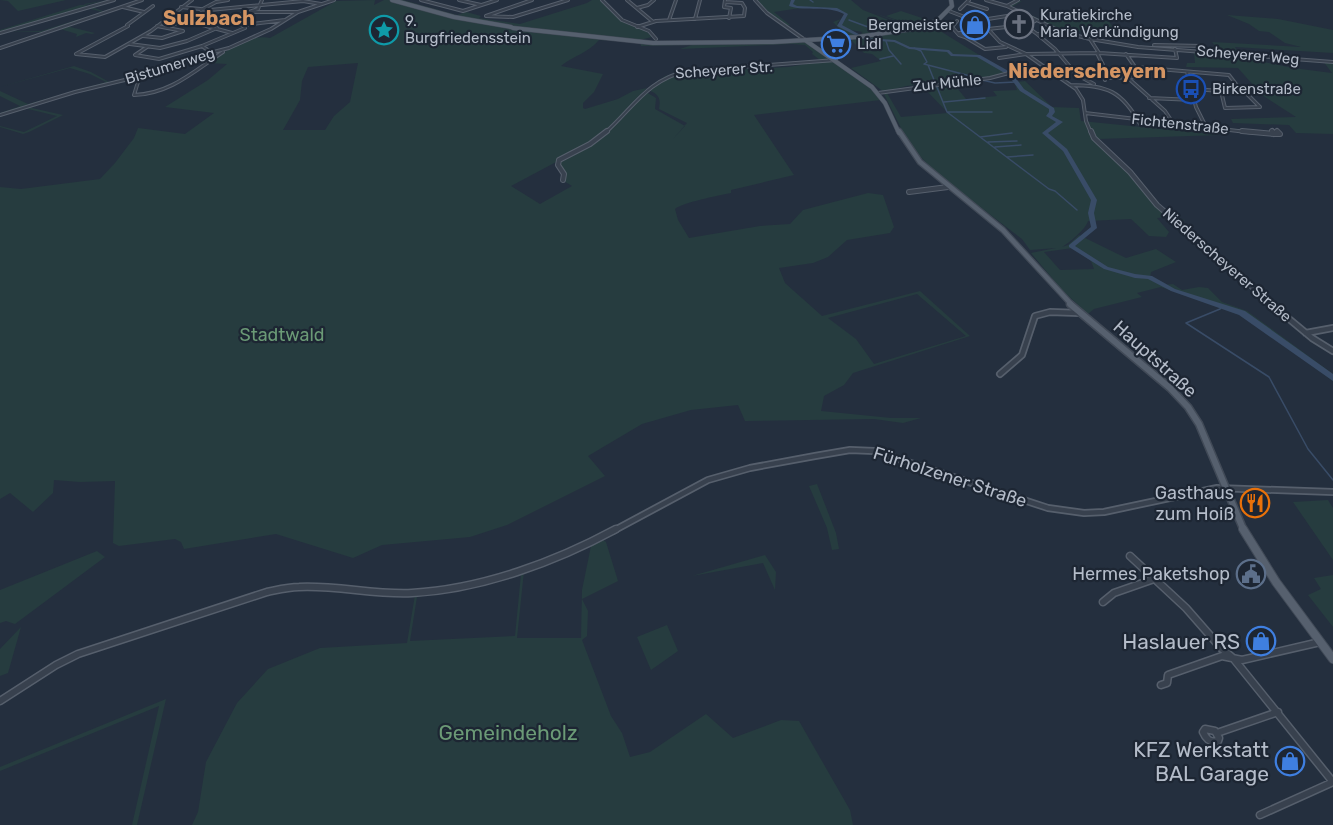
<svg xmlns="http://www.w3.org/2000/svg" width="1333" height="825" font-family="Rubik,sans-serif">
	<rect width="100%" height="100%" fill="#242f3e"/>
	<path fill="#263c3f" fill-rule="evenodd" d="M0,0H66L18,11L8,1Z
		M109,0L85,5L106,12L66,26L95,33L92,34L86,33L76,37L77,34L57,28L41,32H0V30L80,5H85L84,4ZM88,8L102,12L41,31L7,32Z
		M375,0L374,5L384,0H391L421,10L499,26L643,41L804,42L870,87L881,100L754,115L794,175L731,190V193C720,195 681,203 675,209L678,220L689,238L760,226L790,224L803,210L868,193L883,195L894,227L890,233L847,240L828,257L813,263L779,268L785,283L822,316L920,291L970,336L853,373L844,385L824,396L821,411L891,418H921L903,423L874,419L745,421L738,405L691,410L642,424L588,456L605,476L507,525L470,537L382,545L353,558L276,534L184,549L181,542L175,539L119,546L113,543L115,481L80,482L54,480L53,493L33,512L10,493L0,499V187L21,189L100,179L115,163L134,138L138,128L185,134L214,113L165,107L208,80L227,64L209,63C226,51 250,33 270,38L336,1ZM599,40L641,42V46L692,45L680,49L792,44L805,45L813,52L812,54L820,60L783,65L819,62L788,67L676,73L665,76L647,90C659,93 661,99 659,109L687,123L673,139L685,126L655,109L656,98L646,92C634,104 624,120 610,129C624,116 633,101 647,88L633,91L618,99L585,109L583,108V103L594,92L603,74L561,66C573,56 588,53 599,40ZM358,63L350,102L334,116L325,130H283L300,100L302,81L308,67ZM558,161L564,181L572,186L540,204L511,186ZM917,294L966,336L874,364L856,339L828,318Z
		M396,0H403L457,15L466,12L481,16L479,18L520,24L587,3L592,0H601C608,7 613,15 622,21C632,28 645,27 652,37L640,40L509,27L475,21Z
		M758,0H851L863,10L904,26L882,31L907,27L912,28L863,35L861,33L863,32L850,30L857,36L847,37L833,22L841,19L837,23L839,25L847,14C826,4 798,8 774,12L790,25L786,26L768,13Z
		M1019,1H1022L1012,7L1042,20L1109,21L1115,32L1156,35L1158,37H1146L1147,40L1061,29L1064,32L1008,7Z
		M901,11L928,20L911,27L874,13L910,25L886,16Z
		M1227,15L1278,19L1333,30V53L1235,47L1238,53L1211,51L1293,68L1332,73L1323,61L1333,62V134L1296,133L1289,125L1233,123L1231,119L1296,117L1262,95L1238,68L1186,67L1187,63H1195L1194,52L1209,51L1207,48H1217L1212,42L1301,47L1285,43L1269,32L1259,31L1249,24Z
		M932,26L1010,74L999,77L906,86L884,92L851,68L881,61L872,54L864,53L849,38Z
		M74,66L91,72L111,83L23,106L63,115L29,132L23,134L0,127V126L24,132L57,116L24,108L0,117V113L20,106L0,96V91L28,104L106,82L90,74L70,68L0,87Z
		M1025,81L1052,107L1079,108L1081,121L1221,135L1098,139L1170,218L1186,220L1176,223L1168,217L1157,218L1169,232L1166,237L1149,236L1131,219L1088,221C1086,229 1069,243 1062,247L1068,245L1079,235L1126,258L1156,249L1176,262L1151,272L1150,277L1164,285L1173,284L1182,290L1199,287L1208,288L1222,302L1247,311L1333,374V381L1243,316L1161,287L1137,293L1142,297L1094,309L1088,314L1062,290L1031,253L1056,248L1030,250L1022,239L937,174L917,153L905,136L884,94L887,93L901,117L948,113L922,86L953,83L966,99L997,96L993,91L1017,90L1015,84L1017,82ZM1073,248L1091,261L1094,269L1060,270L1044,252Z
		M817,484L836,533L839,549L832,550L827,528L809,486Z
		M1328,500L1333,508V560L1293,502Z
		M602,539L606,542L618,581L582,599L588,611L587,636L582,640L611,716L622,733L630,757L650,752L706,714L733,738L781,720L799,721L850,810L853,825H192L198,812L206,762L237,703L268,669L320,648L407,643L415,595L524,571L517,638H581L582,590L591,546ZM521,574L515,636L410,641L417,597L465,589Z
		M97,551L105,557L15,624L6,621L0,623V590Z
		M765,555L776,572L775,590L763,563L692,576Z
		M1333,575V627L1308,595L1321,589L1314,578Z
		M667,625L678,651L651,670L637,637Z
		M21,627L8,673L0,676V649Z
		M166,699L137,825H132L159,706L0,771V767Z"/>
	<g fill="none" stroke-linecap="round" stroke-linejoin="round">
		<path stroke="#394c67" stroke-width="1.5" d="M810,0L813,2
			M849,20L868,27L873,33
			M886,41L889,50L901,64
			M914,48L921,51L927,62L924,64L978,78
			M880,59L893,56
			M928,65L947,112L1049,189L1055,191L1077,210
			M982,80L995,83L1016,82
			M944,102L985,98
			M948,112H992
			M980,137L1012,133
			M988,142L1017,141
			M995,147L1021,145
			M1007,157L1033,155
			M1222,306L1220,309L1186,323L1269,377L1308,449L1333,480"/>
		<path fill="#394c67" fill-rule="evenodd" d="M791,0H795L793,4L797,6L837,8L848,14L842,25L866,38L895,40L910,47L949,50L953,54L980,55L1012,73L1024,89L1054,108L1055,112L1052,116L1063,122L1048,133L1067,149L1097,200L1094,213L1097,228L1075,246L1108,267L1135,274L1152,276L1175,289L1245,311L1333,374V381L1239,315L1171,291L1148,279L1135,278L1104,269L1069,247V245L1091,227L1088,213L1091,200L1063,151L1042,133L1056,122L1046,116L1049,112V109L1020,91L1008,75L977,57L951,56L947,52L909,49L894,42L865,40L837,26L844,14C827,5 807,12 789,6Z"/>
		<g stroke="#565f6c" stroke-width="4">
			<path id="minor-far3" d="M262,0L258,9L222,21L244,25L285,20
				M421,0L463,11L497,0
				M459,0L481,5
				M532,0L486,16L513,17L568,0
				M602,0L622,20L649,31L656,39
				M627,0L652,21
				M725,0L724,7L731,8L729,18
				M755,0L767,13L805,40
				M986,0L1007,6L1062,32L1090,39L1138,47L1333,62
				M725,2L742,3L745,8L744,16
				M968,3L987,9
				M1007,6L1018,0
				M123,7L144,12
				M181,7L210,10L303,1L321,4
				M637,8L648,5L654,0
				M960,9L969,0
				M201,10L216,2L228,0
				M949,11L975,21L988,29L1000,42L1026,54L1076,89L1083,100L1086,121L1091,133
				M249,12H297
				M695,19L700,0
				M669,20L676,0
				M957,21L952,27L959,35L965,37L959,33
				M975,21L1020,14
				M127,25L153,6
				M128,26L76,54L105,57L151,31L192,0
				M1026,26L1037,34L1064,33
				M168,27L184,20L232,33
				M637,27L656,21L744,16
				M988,29L1024,25L1035,21
				M0,33L114,0
				M960,33L988,30
				M1037,34L1055,49L1077,75L1094,84
				M143,36L162,38L183,31L157,26
				M965,37L985,49L1006,47
				M1090,39L1099,53
				M130,44L160,48L187,41L217,28
				M1154,45L1202,46
				M147,47L135,55L159,59L202,46
				M0,48L142,0
				M212,53L202,46L245,28
				M1097,53L1103,65L1105,80
				M1025,54L1099,53L1177,58L1175,49
				M999,58L1026,54
				M1135,67L1229,75L1242,92
				M1187,72L1196,107L1206,127
				M133,78L138,82L134,95C170,94 194,71 223,52
				M1105,78L1142,77L1126,54
				M1128,78L1165,111L1173,123
				M1070,85C1107,85 1122,91 1140,124
				M1193,89L1221,91
				M1221,91L1241,92
				M1221,91L1241,92
				M1221,91L1225,108L1260,107L1246,93L1241,92
				M878,93L990,78L1009,73L1053,72
				M1149,98L1194,100
				M1085,113L1255,133
				M0,115L75,92L133,78L183,60L229,48L271,29L298,12L334,0
				M605,133C634,107 647,80 687,71L836,60
				M1273,133L1272,131L1279,133"/>
		</g>
		<g stroke="#565f6c" stroke-width="6">
			<path id="minor-far2" d="M1091,131L1094,138L1130,172L1157,205L1273,305
				M1242,131L1274,134
				M1272,131L1274,134
				M1274,134H1280L1277,131
				M563,180L564,174L558,165L559,160L590,144L607,131
				M909,192L948,187"/>
		</g>
		<g stroke="#565f6c" stroke-width="8">
			<path id="minor-far1" d="M1271,304L1312,338L1333,351
				M1306,333L1333,328
				M1000,374L1022,355L1035,316L1050,312L1079,313
				M613,531L708,480L750,468L815,456L850,450L874,451L1048,508L1084,513L1104,512L1217,488L1333,492"/>
		</g>
		<g stroke="#565f6c" stroke-width="9">
			<path id="minor" d="M1130,556L1186,608L1221,648L1233,658L1333,782
				M1103,602L1114,593L1154,579
				M1161,685L1167,683L1168,675L1222,656L1242,660L1320,642
				M0,701L56,665L78,654L267,592C277,590 288,587 299,587C336,585 375,595 412,593C482,589 555,562 616,529
				M1205,729L1215,731L1219,738L1218,741C1210,743 1206,739 1203,732Z
				M1217,733L1278,712
				M1260,815L1333,782"/>
		</g>
		<g stroke="#414a57" stroke-width="5">
			<path id="major-far3" d="M392,0L454,17L511,27
				M513,28L653,43L773,42L858,37L912,29L937,21L952,6L951,0
				M805,40L872,87L885,103L899,133"/>
		</g>
		<g stroke="#414a57" stroke-width="7">
			<path id="major-far2" d="M899,131L920,162L1003,230L1072,305"/>
		</g>
		<g stroke="#414a57" stroke-width="9">
			<path id="major-far1" d="M1070,304L1170,388L1188,407L1199,424L1244,531"/>
		</g>
		<g stroke="#414a57" stroke-width="10">
			<path id="major" d="M1243,529L1276,582L1333,659"/>
		</g>
		<use href="#minor-far3" stroke="#38414e" stroke-width="2"/>
		<use href="#minor-far2" stroke="#38414e" stroke-width="4"/>
		<use href="#minor-far1" stroke="#38414e" stroke-width="4.5"/>
		<use href="#minor" stroke="#38414e" stroke-width="6"/>
		<use href="#major-far3" stroke="#56606e" stroke-width="4"/>
		<use href="#major-far2" stroke="#56606e" stroke-width="4.5"/>
		<use href="#major-far1" stroke="#56606e" stroke-width="6"/>
		<use href="#major" stroke="#56606e" stroke-width="8"/>
	</g>
	<defs>
		<g id="church-ring" transform="scale(1.5)"><circle r="9.5" fill="#1d2633" stroke="#6b7280" stroke-width="1.5"/><path d="M-1.2-6h2.4v3.5h3.3v2.4h-3.3V6h-2.4V-.1h-3.3v-2.4h3.3Z" fill="#6b7280"/></g>
		<g id="shop-ring" transform="scale(1.5)"><circle r="9.5" fill="#1d2633" stroke="#3f7fe0" stroke-width="1.5"/><path d="M-5-2.5h2.3a2.7 3.5 0 0 1 5.4 0H5L5.5 6h-11ZM-1.5-2.5h3a1.5 2.3 0 0 0-3 0Z" fill="#3f7fe0"/></g>
		<g id="sight-ring" transform="scale(1.5)"><circle r="9.5" fill="#1d2633" stroke="#0f9aa8" stroke-width="1.5"/><path d="M0-6L1.8-2.2L6-1.7L2.9 1.2L3.7 5.4L0 3.3L-3.7 5.4L-2.9 1.2L-6-1.7L-1.8-2.2Z" fill="#0f9aa8"/></g>
		<g id="supermarket-ring" transform="scale(1.5)"><circle r="9.5" fill="#1d2633" stroke="#3f7fe0" stroke-width="1.5"/><path d="M-6-5.5h2.5l.6 2H6L4.5 2H-2.5L-4.4-4H-6ZM-1.5 3.2a1.3 1.3 0 1 0 .1 0ZM3 3.2a1.3 1.3 0 1 0 .1 0Z" fill="#3f7fe0"/></g>
		<g id="bus-ring" transform="scale(1.5)"><circle r="9.5" fill="#1d2633" stroke="#1a4fb4" stroke-width="1.5"/><path d="M-5-6H5V4H4V6H2V4H-2V6H-4V4H-5ZM-3.5-4V0h7V-4ZM-3.5 1.2v1.5H-2V1.2ZM2 1.2v1.5H3.5V1.2Z" fill="#1a4fb4"/></g>
		<g id="restaurant-ring" transform="scale(1.5)"><circle r="9.5" fill="#1d2633" stroke="#e8710a" stroke-width="1.5"/><path d="M-5-6h1v4h1v-4h1v4h1v-4h1v5L-1.5 .5V6h-2V.5L-5-1ZM5-6V6H3V1.5H1.5Q1.5-4 5-6Z" fill="#e8710a"/></g>
		<g id="civic-ring" transform="scale(1.5)"><circle r="9.5" fill="#1d2633" stroke="#5c6f8a" stroke-width="1.5"/><path d="M-.6-6.5H3V-4.5H.6V-3L4-1V1h2V6H-6V1h2V-1L-.6-3ZM-1.2 2.5V6h2.4V2.5Z" fill="#5c6f8a"/></g>
	</defs>
	<g fill-rule="evenodd">
		<use href="#church-ring" x="1019" y="24"/>
		<use href="#shop-ring" x="975" y="25"/>
		<use href="#sight-ring" x="384" y="30"/>
		<use href="#supermarket-ring" x="836" y="44"/>
		<use href="#bus-ring" x="1191" y="89"/>
		<use href="#restaurant-ring" x="1255" y="503"/>
		<use href="#civic-ring" x="1251" y="574"/>
		<use href="#shop-ring" x="1261" y="641"/>
		<use href="#shop-ring" x="1290" y="761"/>
	</g>
	<g text-anchor="middle" dominant-baseline="central" stroke-width="4.5" stroke-linejoin="round" paint-order="stroke">
		<g font-size="15" fill="#b4bcc9" stroke="#1d2633" text-anchor="start">
			<text x="1040" y="15">Kuratiekirche<tspan x="1040" dy="17">Maria Verkündigung</tspan></text>
			<text x="405" y="21">9.<tspan x="405" dy="17">Burgfriedensstein</tspan></text>
			<text x="954" y="25" text-anchor="end">Bergmeister</text>
			<text x="857" y="44">Lidl</text>
			<text x="1212" y="89">Birkenstraße</text>
		</g>
		<g font-size="15" fill="#b4bcc9" stroke="#1d2633">
			<text transform="translate(1248 55) rotate(5)">Scheyerer Weg</text>
			<text transform="translate(170 66) rotate(-17)">Bistumerweg</text>
			<text transform="translate(724 70) rotate(-4)">Scheyerer Str.</text>
			<text transform="translate(947 83) rotate(-6)">Zur Mühle</text>
			<text transform="translate(1180 124) rotate(6)">Fichtenstraße</text>
			<text transform="translate(1227 265) rotate(41)">Niederscheyerer Straße</text>
		</g>
		<g font-size="18" fill="#6b9a76" stroke="#1d2633">
			<text x="282" y="335">Stadtwald</text>
		</g>
		<g font-size="18" fill="#b4bcc9" stroke="#1d2633">
			<text transform="translate(1155 359) rotate(42)">Hauptstraße</text>
			<text transform="translate(950 477) rotate(18)">Fürholzener Straße</text>
		</g>
		<g font-size="18" fill="#b4bcc9" stroke="#1d2633" text-anchor="end">
			<text x="1234" y="493">Gasthaus<tspan x="1234" dy="21">zum Hoiß</tspan></text>
			<text x="1230" y="574">Hermes Paketshop</text>
		</g>
		<g font-size="20" font-weight="bold" fill="#d59563" stroke="#1d2633">
			<text x="209" y="18">Sulzbach</text>
			<text x="1087" y="71">Niederscheyern</text>
		</g>
		<g font-size="21" fill="#b4bcc9" stroke="#1d2633" text-anchor="end">
			<text x="1240" y="641">Haslauer RS</text>
			<text x="1269" y="749">KFZ Werkstatt<tspan x="1269" dy="24">BAL Garage</tspan></text>
		</g>
		<g font-size="21" fill="#6b9a76" stroke="#1d2633">
			<text x="508" y="732">Gemeindeholz</text>
		</g>
	</g>
</svg>
